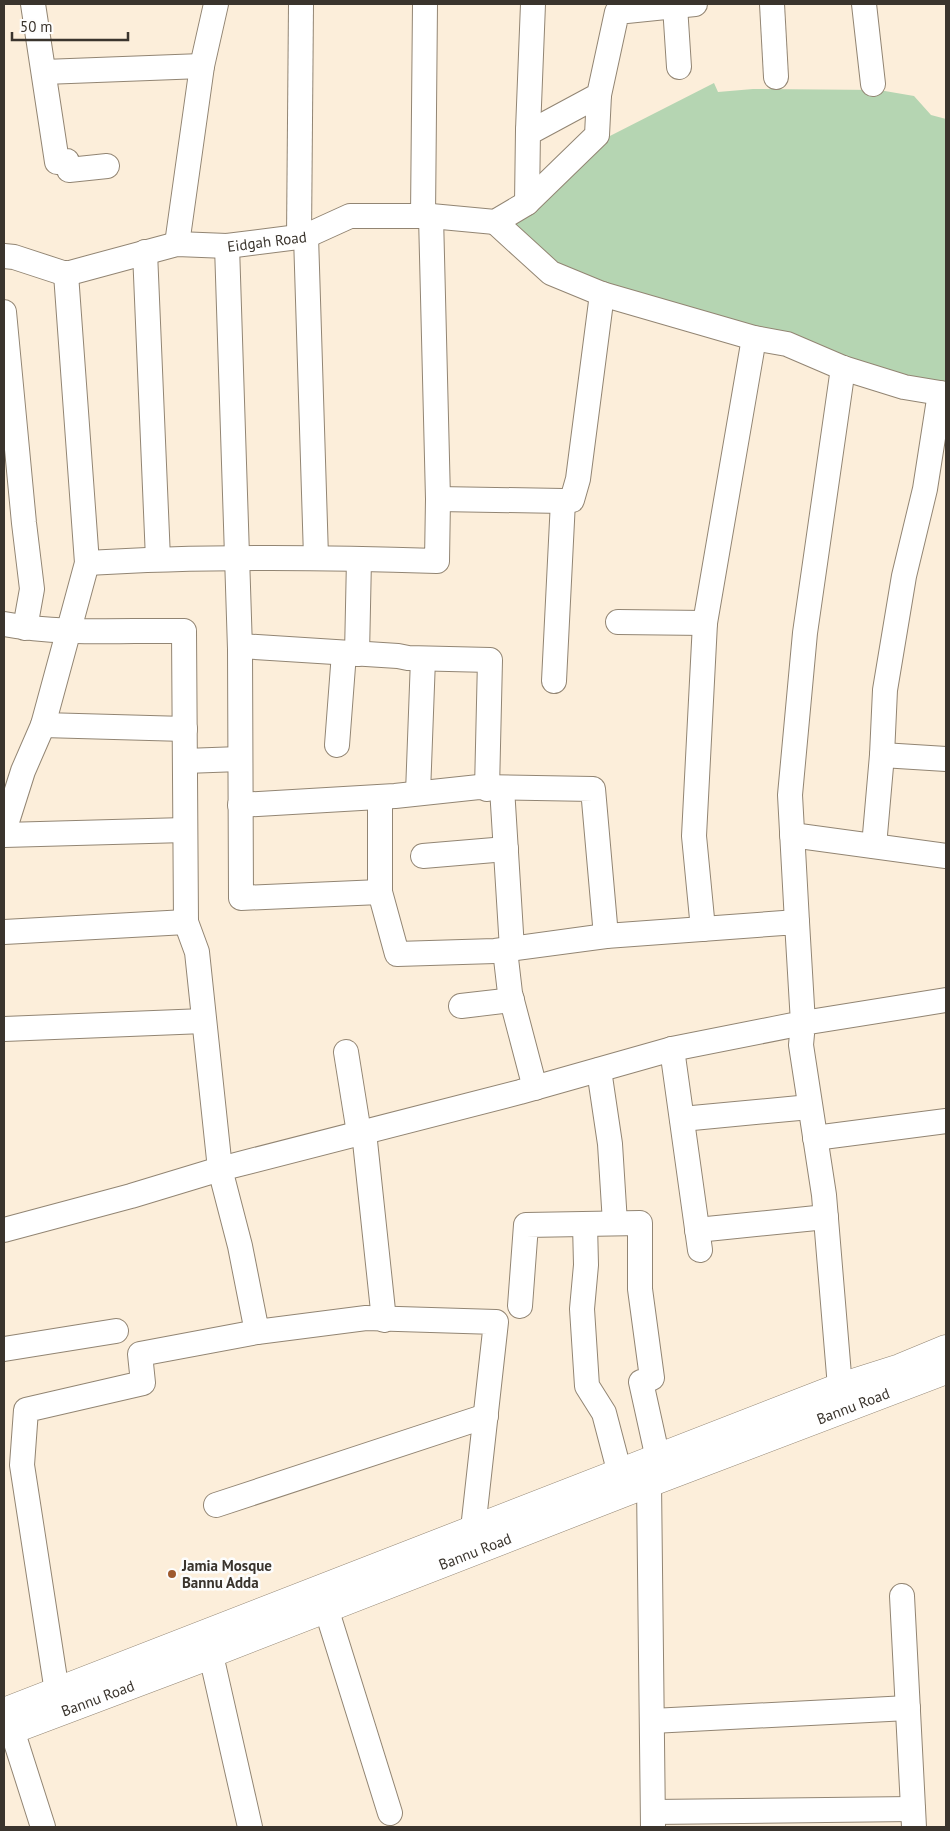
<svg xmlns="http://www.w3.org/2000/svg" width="950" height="1831" font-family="'PT Sans',sans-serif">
	<rect width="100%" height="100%" fill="#fceeda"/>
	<path fill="#b5d5b2" d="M714,83L718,92L753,89L879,90L914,96L931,115L946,119V386L911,380L687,313L565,271L507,224L604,139Z"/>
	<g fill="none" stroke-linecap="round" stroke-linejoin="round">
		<g stroke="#928573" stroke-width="26">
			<g id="minor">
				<path d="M33,4L57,162L67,161L69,170L107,166"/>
				<path d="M772,4L776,77"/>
				<path d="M864,4L873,84"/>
				<path d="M675,6L679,67"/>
				<path d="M44,72L202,66"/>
				<path d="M528,130L533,4"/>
				<path d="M527,203L528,130H534L599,95L617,12L695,4"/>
				<path d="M423,216L425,4"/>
				<path d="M495,222L551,273L602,294L754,338L787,344L843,368L904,387L946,394"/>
				<path d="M306,236L316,557"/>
				<path d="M299,237L301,4"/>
				<path d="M177,244L202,66L216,4"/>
				<path d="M145,252L158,559"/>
				<path id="s1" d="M4,256L14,257L66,274L177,244L227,246L306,236L350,216H431L495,222L527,203L597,135L599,95"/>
				<path d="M4,312L24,523L32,589L25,628"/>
				<path d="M438,499L563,501L572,500L578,479L602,294"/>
				<path d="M87,563C203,556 320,557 437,561L438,499L431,216"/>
				<path d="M618,622L705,623"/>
				<path d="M4,624C62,635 124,630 184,631L186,922L197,952L220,1169L240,1246L257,1332L366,1318L496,1322L473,1529"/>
				<path d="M240,646L398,656L408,658L490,660L487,789"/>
				<path d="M357,654L359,559"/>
				<path d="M554,681L563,501"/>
				<path d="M43,725L185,729"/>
				<path d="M337,745L344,653"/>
				<path d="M882,755L946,759"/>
				<path d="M185,761L240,759"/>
				<path d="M502,788L512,949"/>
				<path d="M418,793L423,659"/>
				<path d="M240,805L395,796L479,787L593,789L606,936"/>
				<path d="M4,831L23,771L43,725L87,563L66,274"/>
				<path d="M4,835L185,830"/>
				<path d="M792,835L946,856"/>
				<path d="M874,846L882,755L885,690L904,576L925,489L940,393"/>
				<path d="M423,856L506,849"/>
				<path d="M380,892V797"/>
				<path d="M797,922L790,795L805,633L843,368"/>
				<path d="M703,929L694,836L705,623L754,338"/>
				<path d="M4,932L186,922"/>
				<path d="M505,950L510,993L535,1088"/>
				<path d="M461,1006L512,1000"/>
				<path d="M4,1029L204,1021"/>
				<path d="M672,1049L700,1250"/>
				<path d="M346,1052L359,1133"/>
				<path d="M599,1070L610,1144L615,1223"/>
				<path d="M682,1119L810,1107"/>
				<path d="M364,1132L384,1320"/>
				<path d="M815,1138L946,1121"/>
				<path d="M585,1224L586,1265L582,1309L587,1386L604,1413L620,1474"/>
				<path d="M4,1230L131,1196L220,1169L520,1092L672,1049L803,1023L797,922L606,936L495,951L397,954L380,892L241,898L240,649L227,246"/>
				<path d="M697,1230L826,1217"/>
				<path d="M520,1306L526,1225L640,1223V1289L652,1378L641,1382L658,1459"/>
				<path d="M4,1349L116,1331"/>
				<path d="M840,1387L824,1195L801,1045L803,1023L946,1000"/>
				<path d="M649,1483L653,1827"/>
				<path d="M216,1505L486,1416"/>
				<path d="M902,1596L914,1827"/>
				<path d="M326,1608L390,1813"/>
				<path d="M211,1655L250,1827"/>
				<path d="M57,1692L22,1465L26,1410L143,1383L140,1354L257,1332"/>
				<path d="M652,1721L908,1708"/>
				<path d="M12,1730L43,1827"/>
				<path d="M653,1812L913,1809"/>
			</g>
		</g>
		<g stroke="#928573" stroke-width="29">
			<g id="highway">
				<path d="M4,1712L840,1387L900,1368L946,1349"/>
				<path id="s2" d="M4,1733L211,1655L215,1652L649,1483L946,1370"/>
			</g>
		</g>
		<use href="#minor" stroke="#fff" stroke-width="24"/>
		<use href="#highway" stroke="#fff" stroke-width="28"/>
	</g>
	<circle fill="#9e592d" stroke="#fdfdfd" stroke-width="2" cx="172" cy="1574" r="5"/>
	<g text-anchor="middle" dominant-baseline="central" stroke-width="5" stroke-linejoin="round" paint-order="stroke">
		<g font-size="15" fill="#3a342d" stroke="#fdfdfd">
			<text stroke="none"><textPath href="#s1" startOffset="270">Eidgah Road</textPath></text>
			<text stroke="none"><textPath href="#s2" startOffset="910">Bannu Road</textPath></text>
			<text stroke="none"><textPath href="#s2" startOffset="505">Bannu Road</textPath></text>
			<text stroke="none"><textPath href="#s2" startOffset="100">Bannu Road</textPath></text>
		</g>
		<g font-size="15" font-weight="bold" fill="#3a342d" stroke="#fdfdfd" text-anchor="start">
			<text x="182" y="1565">Jamia Mosque<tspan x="182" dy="17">Bannu Adda</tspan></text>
		</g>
	</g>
	<rect width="950" height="1831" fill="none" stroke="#3a342d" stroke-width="10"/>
	<path d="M12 32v8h116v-8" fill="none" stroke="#3a342d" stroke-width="2.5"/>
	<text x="20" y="32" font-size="15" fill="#3a342d" stroke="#fdfdfd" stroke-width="4" paint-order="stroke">50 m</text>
</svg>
